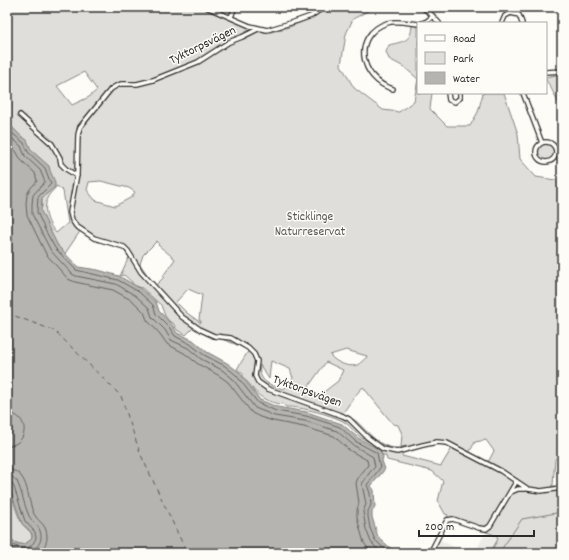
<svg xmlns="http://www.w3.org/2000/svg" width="569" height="560" font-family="Dekko,sans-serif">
	<rect width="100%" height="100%" fill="#fdfcf7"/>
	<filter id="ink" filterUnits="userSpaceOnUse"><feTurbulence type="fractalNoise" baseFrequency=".025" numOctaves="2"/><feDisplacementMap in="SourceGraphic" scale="8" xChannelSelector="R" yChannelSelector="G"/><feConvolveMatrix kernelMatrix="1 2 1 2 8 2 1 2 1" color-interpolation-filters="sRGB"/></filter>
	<g filter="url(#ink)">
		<path fill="#edece8" d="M486,531L499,537L491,553H475Z
			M438,539L466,553H430Z"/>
		<path fill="#dfdeda" stroke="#858482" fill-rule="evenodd" d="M7,7H201L259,32H271L289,27L309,19L327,7H375L353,19L346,34L341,65L354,88L383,110L399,112L414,101L418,79L404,67L389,59L386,52L389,45C404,41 411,42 412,25H418V93H432L430,109L447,126H470L478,112L483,93H504L518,134L520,159L536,177L562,181V453L555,459L553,485L551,486H562V552L490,553L498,539L497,536L447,517L448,515L445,514L438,501L443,481L432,471L387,460L386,456L381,454L382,453C376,445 368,442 360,437C355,433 352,428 347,424C338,416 298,406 286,407L283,404C270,403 261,399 253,389C250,385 248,381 244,380L245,379L243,378V374L237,369L249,350C230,341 211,336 193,328L186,335L177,330L174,325V324L170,322L165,316L161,305L142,288L133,285L132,282L124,275L120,276L129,257L122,248L95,240L81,230L64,255L58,248V245L55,244L40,212L41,207H42V199L7,136V121H11L12,99L7,95ZM84,72L97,90L89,97L72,105L57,86ZM101,181L129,188L135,192L132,197L115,206L95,200L87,190L89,182ZM57,186L63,191L68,223L56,233C49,225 44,214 46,203C46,196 53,191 57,186ZM157,241L159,243L158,245L175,259L163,276L164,277L156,285L148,276L140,264L143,255ZM188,289L202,295L199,320L201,321V323L187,313L176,302ZM346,350L367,356V357C364,359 360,364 357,365C348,368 335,362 330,355ZM271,361L290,369L293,378L290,385L283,389C270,385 258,382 260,365L269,379ZM326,362L343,370L338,381L320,395L306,390ZM363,387L393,424L398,425L402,434L401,447L406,446L407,447C381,452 373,436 356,421C352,418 347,416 342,414C349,405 354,396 363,387ZM486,440L494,451L487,464L469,453L475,442ZM441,444L452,448L441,466L402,456V453C415,448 427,445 441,444Z
			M556,75L562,77V110L550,86L546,80V77Z
			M538 152a8 8 0 1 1 16 0a8 8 0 1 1-16 0Z
			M7,480C12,493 15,512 22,523C25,529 32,530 32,538C22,549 19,543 7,539Z"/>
		<path fill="#b5b4b1" stroke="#7e7d7b" d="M7,124L11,126L21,136L27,140L31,150L49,166C50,174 56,180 55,187L42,198L41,211L49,228L58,246L78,267L98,270L119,276L141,289L156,302L159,311L172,325L177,333L193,340L207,352L227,363L239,372L260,400L277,407L307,412L342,424L358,438L380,450L383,457L382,461L385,469L371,486L374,490L375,506L372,512V517L378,537L396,553H7V539C18,543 23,549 32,538V534L28,529L22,524L7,480V438L9,429L7,420Z"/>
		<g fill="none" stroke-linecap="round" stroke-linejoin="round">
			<path stroke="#626261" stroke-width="1" d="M7,129L24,143L28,152L45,168L51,184L38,197L37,212L45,230L55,248L76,270L118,280L139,292L153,305L156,314L169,327L175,336L190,344L204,355L225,366L236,375L258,403L276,411L306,416L340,427L355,441L377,453L380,468L367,485L370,493L371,505L368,511V517L370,528L375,540L389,553
				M7,134L21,146L25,156L40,170L45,182L33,195L32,204V214L51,251L72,274L76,276L116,284L136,296L149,308L152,317L165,330L171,340L188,348L201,359L222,370L232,378L255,408L275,416L305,421L337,431L353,445L373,457L375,467L370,472L362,484L366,504L363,512L366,529L371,542L381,553
				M7,142L16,151L21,160L35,173L37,181L30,189L27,194L26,204L27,215L46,254L68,279L75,282L113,290L133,301L144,312L147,320L160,334L167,344L184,353L198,364L218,375L228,382L252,413L260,417L273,421L304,427L334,436L349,450L367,460L368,465L358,478L356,483L359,503L357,510V518L364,543L372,553
				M7,413C30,414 30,445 7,446
				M7,470C12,470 17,471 21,476C29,486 28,502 34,514C39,523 47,524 47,537C47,544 43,548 39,553
				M7,476L12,477L17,481C22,492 24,505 29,516C31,520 34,522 37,525C46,538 39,550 25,553
				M7,481H10L13,484L25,521L35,532L36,538C29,554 19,547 7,543"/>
			<path stroke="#7e7d7b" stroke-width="1" d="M499,553L522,519L562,512"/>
			<path stroke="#5b5b5a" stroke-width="1" stroke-dasharray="5 4" stroke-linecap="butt" d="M7,313L55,331L121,396L140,453L187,553"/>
			<g stroke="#2b2b2b" stroke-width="6">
				<path id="minor" d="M206,7L250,26L267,30L297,21L311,16L324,7
					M422,7L430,13L439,23
					M231,17L235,7
					M422,23L427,21L433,16
					M502,23L505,16L511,13L519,15L522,23
					M258,29L242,37L229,42L198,62L153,80L137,84H121L116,86L111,89L80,127L78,135L77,174L70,212L72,220L76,226L94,238L124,247L128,251L141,272L182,317L201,330L214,336L231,338L248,348L254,354L257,361L255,376L258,382L268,389L343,416L349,419L367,437L383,449L397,452L423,445L437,442L447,443L501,471L528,489L541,491L562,488
					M546,72L562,71
					M393,89C360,80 351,35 387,23C396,20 408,23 418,24
					M448,93L449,100L455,102L460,98V93
					M523,93L542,143
					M20,115L52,144L60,158L61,164L66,169L77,176
					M536 152a10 10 0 1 1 20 0a10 10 0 1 1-20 0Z
					M511,492L518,489H526
					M430,553L447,520L453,519L479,528L486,529L490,526L516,482"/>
			</g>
			<use href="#minor" stroke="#fdfcf7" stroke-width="3.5"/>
		</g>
	</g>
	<g text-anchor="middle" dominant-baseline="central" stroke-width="3" stroke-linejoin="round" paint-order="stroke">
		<g font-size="13" fill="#2b2b2b" stroke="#fdfcf7">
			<text transform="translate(203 46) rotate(-26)">Tyktorpsvägen</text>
			<text transform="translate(307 392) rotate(20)">Tyktorpsvägen</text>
		</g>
		<g font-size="13" fill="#585857" stroke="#fdfcf7">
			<text x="310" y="217">Sticklinge<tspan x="310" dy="15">Naturreservat</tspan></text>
		</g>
	</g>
	<rect width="569" height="560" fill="none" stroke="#fdfcf7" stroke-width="24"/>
	<rect x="12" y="12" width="545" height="536" fill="none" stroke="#2b2b2b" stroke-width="1.5" filter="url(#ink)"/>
	<rect x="417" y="22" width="130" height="72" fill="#fdfcf7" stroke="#a9a8a5"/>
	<rect x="425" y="35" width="20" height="6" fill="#fdfcf7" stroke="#a9a8a5"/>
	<text x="453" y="42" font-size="12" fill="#2b2b2b">Road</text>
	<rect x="425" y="52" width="20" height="12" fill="#dfdeda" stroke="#a9a8a5"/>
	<text x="453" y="62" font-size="12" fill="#2b2b2b">Park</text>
	<rect x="425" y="72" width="20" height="12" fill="#b5b4b1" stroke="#a9a8a5"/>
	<text x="453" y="82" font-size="12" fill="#2b2b2b">Water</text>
	<path d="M419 530v6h115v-6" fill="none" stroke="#2b2b2b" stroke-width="2"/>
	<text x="425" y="530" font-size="12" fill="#2b2b2b" stroke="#fdfcf7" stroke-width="3" paint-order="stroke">200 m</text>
</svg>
